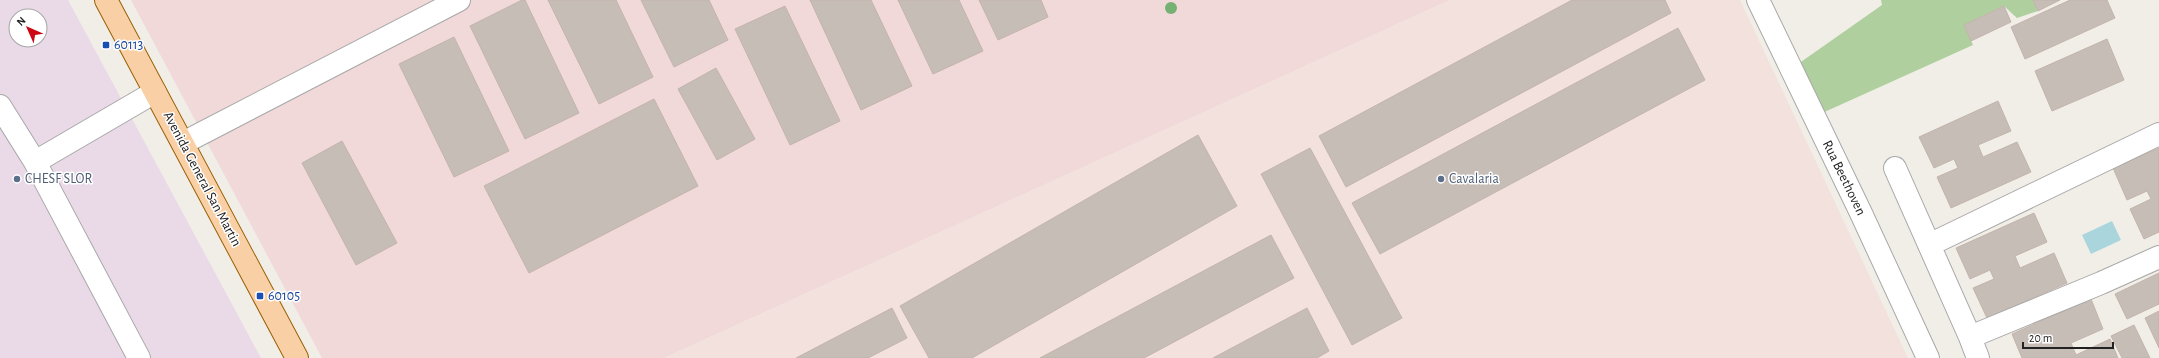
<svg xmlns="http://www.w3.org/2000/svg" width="2159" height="358" font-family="'Alegreya Sans',sans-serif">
	<rect width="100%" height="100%" fill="#f1eee8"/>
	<path fill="#f1d8d9" d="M131,0H1450L664,358H322Z"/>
	<path fill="#eadae8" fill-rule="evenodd" d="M0,0H68L261,358H0ZM16,16H40V40H16Z"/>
	<path fill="#f2e1dc" d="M1450,0H1740L1908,358H664Z"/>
	<path fill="#b0cf9e" d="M1881,0H2033L2038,11L2017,18L2004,6L1964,25L1973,45L1820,114L1798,64L1882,5Z"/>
	<path fill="#aad5dd" d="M2112,221L2121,240L2091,254L2082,235Z"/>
	<path fill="#c6bdb7" stroke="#c3b4ab" d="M522,0H525L579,113L525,139L470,26Z
		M548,0H616L653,77L599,104Z
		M641,0H709L728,40L674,67Z
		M810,0H871L912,86L861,110Z
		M898,0H959L983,51L933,74Z
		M979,0H1041L1048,17L998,40Z
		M1572,0H1665L1671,13L1346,187L1319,136Z
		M2033,0H2060L2038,11Z
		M2070,0H2107L2115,18L2025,59L2011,27Z
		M785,6L840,121L790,145L735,29Z
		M2004,6L2011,22L1971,41L1964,25Z
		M1678,28L1705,80L1380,254L1352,203Z
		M454,37L509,151L454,177L399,64Z
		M2107,39L2124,80L2052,111L2035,71Z
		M716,68L755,139L717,160L678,89Z
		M654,99L698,186L529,273L484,186Z
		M1998,101L2011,131L1978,145L1983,157L2017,142L2031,172L1951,208L1937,177L1958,168L1954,159L1934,168L1919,137Z
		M1198,135L1237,206L972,358H929L900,306Z
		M342,141L397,243L356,265L302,163Z
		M1310,148L1402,318L1352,345L1261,174Z
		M2159,148V232L2144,239L2130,209L2151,199L2147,191L2127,200L2113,168Z
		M2034,213L2047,242L2015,256L2020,268L2054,253L2067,283L1987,318L1973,288L1994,279L1990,270L1970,279L1956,248Z
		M1271,235L1294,278L1144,358H1040Z
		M2159,273V304L2127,319L2115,294Z
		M2091,299L2103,329L2071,343L2076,355L2110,339L2118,358H2022L2012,334Z
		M892,308L907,338L868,358H796Z
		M1307,308L1329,351L1317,358H1213Z
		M2159,311V348L2145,318Z
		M2134,325L2150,358H2122L2111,336Z"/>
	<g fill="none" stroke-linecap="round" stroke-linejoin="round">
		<g stroke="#a8a8a8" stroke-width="24">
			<path id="minor" d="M1758,0L1860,211L1928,358
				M0,106L35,162L155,92
				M183,143L459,0
				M35,162L139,358
				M1895,168L1970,337L2101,283L2159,257
				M1929,245L2159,134
				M1970,337L1978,358"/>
		</g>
		<g stroke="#9a5f04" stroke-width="24">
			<path id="major" d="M106,0L297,358"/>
		</g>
		<use href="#minor" stroke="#fff" stroke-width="22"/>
		<use href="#major" stroke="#f9d0a5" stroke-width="22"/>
	</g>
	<circle fill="#75b172" cx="1171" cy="8" r="6"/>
	<g fill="#1a4fb4" stroke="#fff" stroke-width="1.5">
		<rect x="102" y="41" width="8" height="8" rx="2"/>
		<rect x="256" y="292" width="8" height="8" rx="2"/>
	</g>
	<g fill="#5c6f8a" stroke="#fff" stroke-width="1.5">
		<circle cx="17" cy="179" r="4"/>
		<circle cx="1441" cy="179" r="4"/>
	</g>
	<g text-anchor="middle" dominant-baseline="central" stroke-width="3" stroke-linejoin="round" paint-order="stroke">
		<g font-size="14" fill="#164399" stroke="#fff" text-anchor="start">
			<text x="114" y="45">60113</text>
			<text x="268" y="296">60105</text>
		</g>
		<g font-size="14" fill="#212121" stroke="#fff">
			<text transform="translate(1844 178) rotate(64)">Rua Beethoven</text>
			<text transform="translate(202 179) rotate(62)">Avenida General San Martin</text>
		</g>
		<g font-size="14" fill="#4e5e75" stroke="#fff" text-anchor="start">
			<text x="25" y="179">CHESF SLOR</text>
			<text x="1449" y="179">Cavalaria</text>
		</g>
	</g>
	<g transform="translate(28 28) rotate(315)"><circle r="19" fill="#ffffff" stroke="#a6a6a6"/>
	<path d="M0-3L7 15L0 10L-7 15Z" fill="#cc0612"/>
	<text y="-6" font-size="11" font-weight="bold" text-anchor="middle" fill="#212121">N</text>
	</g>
	<path d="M2023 342v6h90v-6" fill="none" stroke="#212121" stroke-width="2"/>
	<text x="2029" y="342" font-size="12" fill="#212121" stroke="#ffffff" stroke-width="3" paint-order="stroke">20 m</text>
</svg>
